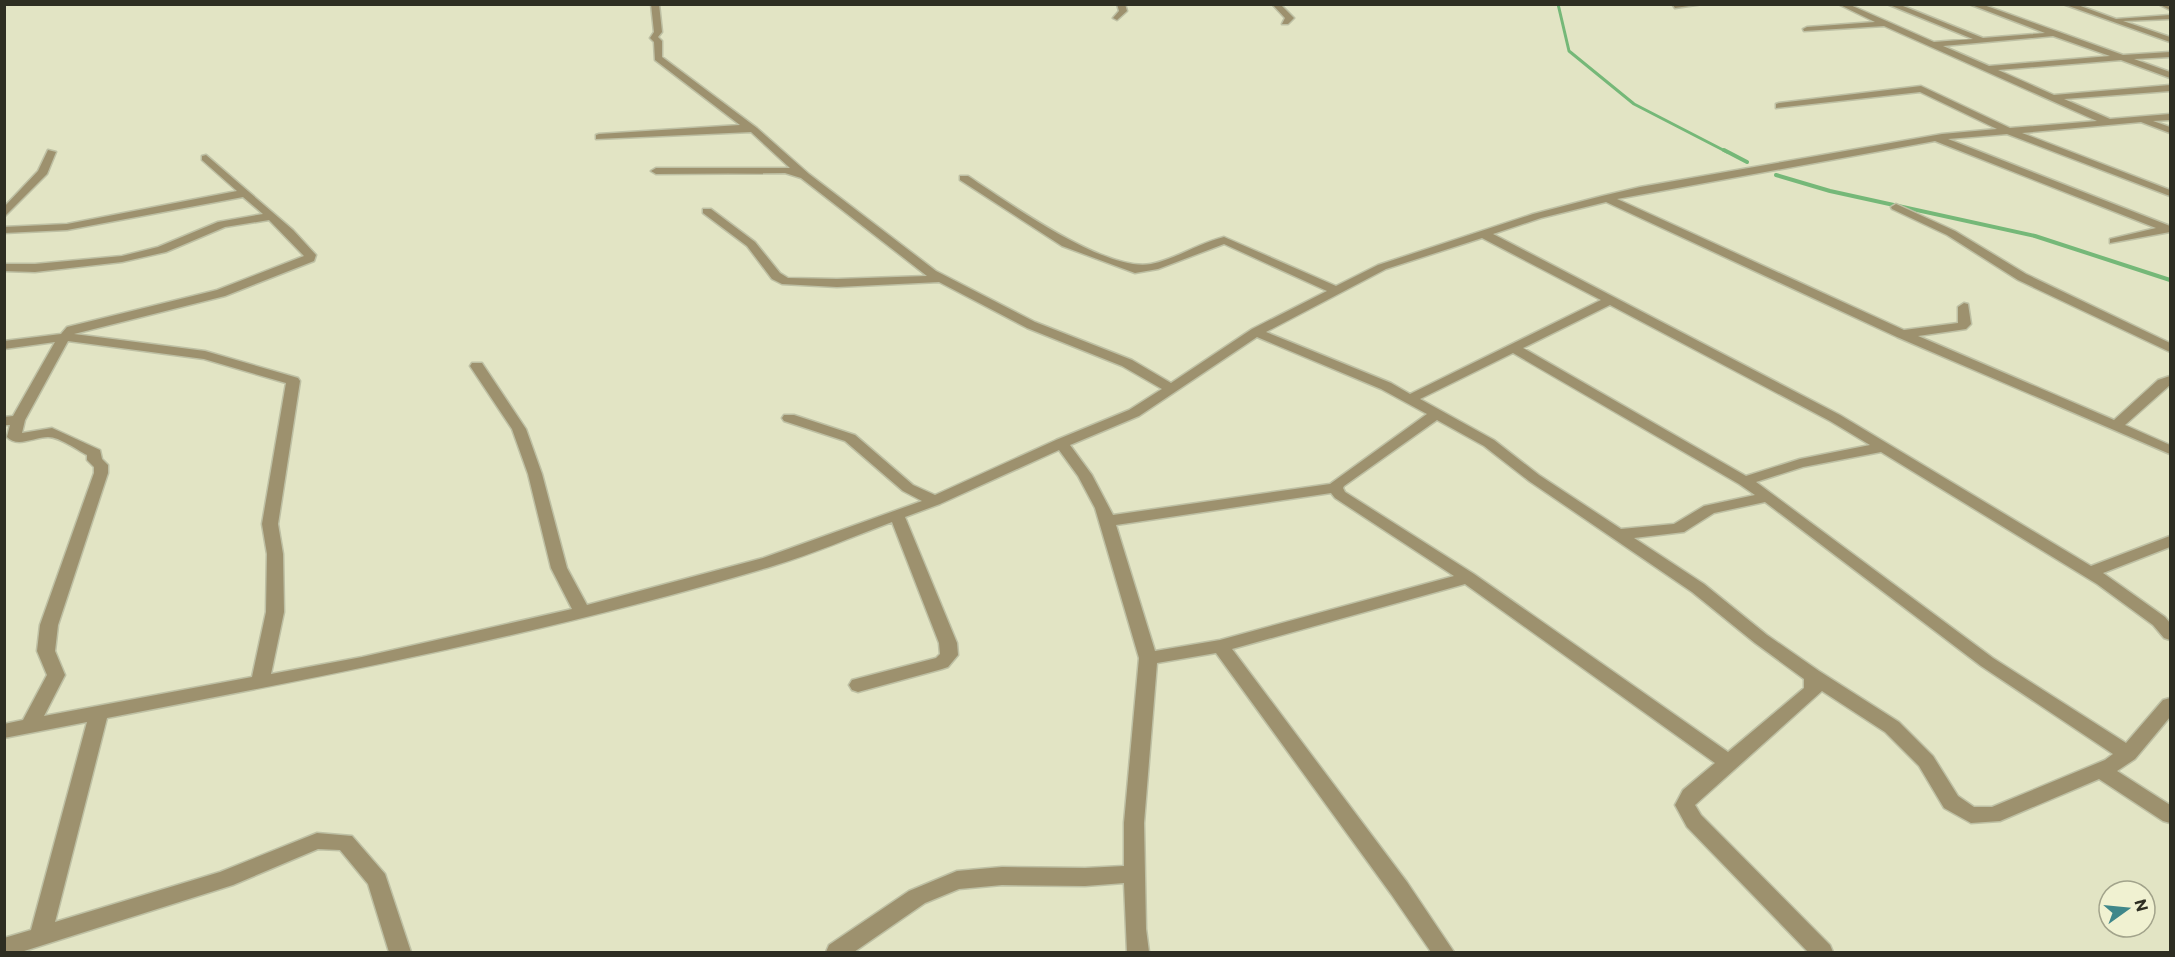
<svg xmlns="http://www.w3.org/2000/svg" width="2175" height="957" font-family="Commissioner,sans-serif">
	<rect width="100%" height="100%" fill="#e2e4c4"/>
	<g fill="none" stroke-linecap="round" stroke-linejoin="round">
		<path stroke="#75b878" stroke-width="3" d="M1558,4L1569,51L1634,104L1727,152"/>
		<path stroke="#75b878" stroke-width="4" d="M1724,150L1747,162
			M1776,175L1830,191L2035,236L2170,280"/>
		<g stroke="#bec0a4" stroke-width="3">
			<path id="minor" d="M651,4H659L662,32L658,37L662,41V57L757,128L809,174L936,271L1035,322L1132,360L1171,383L1252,329L1327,291L1224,244L1158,269L1135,273L1062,246L960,180V176H968C1006,201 1106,273 1151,264C1176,259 1199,243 1224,237L1336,286L1378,265L1533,214L1602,196L1640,187L1942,134L1997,129L1920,92L1776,108V104L1779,103L1921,86L2010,128L2097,121L1884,26L1804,31L1803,29L1807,27L1875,22L1838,4H1848L1934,42L1973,39L1887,4H1898L1983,38L2045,33L1969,4H1981L2123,55L2170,52V57L2134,59L2170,72V78L2121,60L1998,70L2054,95L2170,85V91L2064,99L2110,119L2170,114V120L2153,121L2170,127V133L2141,122L2022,133L2170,190V196L2007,134L1948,139L2170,226V232L2110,243V239L2156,228L1935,141L1617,199L1904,330L1958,323V307L1964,303L1968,304L1971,324L1966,329L1918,336L2114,420L2158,380L2170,376V385L2125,425L2170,445V454L1897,337L1606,202L1541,218L1493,234L1840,415L2091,566L2170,536V547L2103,573L2165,617L2170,623V640L2164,638L2153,625L2097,584L1881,452L1803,467L1756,482L1993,658L2126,743L2163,700L2170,698V717L2135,759L2117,771L2170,805V823L2163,821L2099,779L2000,821L1971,823L1944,808L1919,766L1885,732L1822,691L1695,805L1701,815L1830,945L1833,952H1808L1687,827L1675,805L1683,790L1715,763L1465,584L1232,649L1407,882L1454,952H1431L1391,894L1216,653L1157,663L1144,823L1146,929L1149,952H1127L1124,883L1085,886L1002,885L959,889L925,903L854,952H826L829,945L909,891L957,871L1002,867L1085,868L1124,866V823L1139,658L1095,508L1078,476L1059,450L940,504L905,517L957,643L958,655L948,667L942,669L858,692L852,690L849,685L852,680L936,658L940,654L939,643L892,522C852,537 813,554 773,566C554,632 330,675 107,718L55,922L220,872L317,833L352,836L385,874L411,952H389L368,884L340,850L318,849L233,885L21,952H4V938L31,930L87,722L4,738V724L23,720L47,675L37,651L40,625L94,473V467L87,460V455C77,450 60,437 48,437C35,437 17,448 7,437L10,425H4V417L13,416L55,342L4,349V341L61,334L67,327L217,290L304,256L269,220L225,227L166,252L122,262L35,272L4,271V264H35L122,256L158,247L218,222L263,214L243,197L67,230L4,233V227L67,224L237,191L202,160V156L206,155L293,230L316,255L314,261L225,296L74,334L205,351L298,378L300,381L278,524L283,554L284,612L271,674L362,657L572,609L551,568L528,474L512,429L470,366L472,363H482L526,429L542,474L567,568L587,605L763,558L922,501L903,491L845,441L784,421L782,418L784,415H794L855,435L913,485L935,495L1056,440L1129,410L1162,389L1122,366L1027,328L939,282L837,287L782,284L772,279L747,246L703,213V209H711L755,242L780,273L788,278L837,279L927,276L801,178L785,173L656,174L651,171L656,168H790L751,132L596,139V135L599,134L740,125L655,60L654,42L650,38L654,32ZM2053,36L2110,56L1989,66L1943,46ZM1482,238L1601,300L1410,394L1391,383L1266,332L1386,269ZM1610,305L1830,421L1870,445L1800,459L1746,476L1523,348ZM1257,337L1381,389L1427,414L1330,484L1113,515L1092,475L1070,445L1139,416ZM68,341L204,359L286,383L262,524L267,554L266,612L252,677L44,716L65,675L55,651L58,625L108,473V465L102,459L100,450L52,428L22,433L25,420ZM1513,353L1739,484L1755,495L1704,506L1674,524L1621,529L1539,475L1494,440L1420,399ZM1437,420L1484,446L1529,481L1692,592L1755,643L1804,679V688L1728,752L1474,574L1345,492L1343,488L1344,486ZM1331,493L1335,498L1454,576L1220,640L1155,651L1116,525ZM1765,502L1981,666L2113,754L2105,760L1992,807H1974L1958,796L1933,756L1899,722L1819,671L1767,635L1704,584L1634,538L1684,532L1714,513Z
				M1117,4H1125L1127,11L1117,20L1113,18L1119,11Z
				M1272,4H1280L1294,18L1288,24H1282L1285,18Z
				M1672,4H1703L1675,8Z
				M2063,4H2075L2116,19L2170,15V19L2123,21L2170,37V42Z
				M2158,4H2168L2170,10Z
				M48,150L56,152L47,174L4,217V207L38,171Z
				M1896,204L1955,231L2026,274L2170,343V352L2018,280L1947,235L1892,209L1891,207Z"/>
		</g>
		<use href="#minor" fill="#9d916e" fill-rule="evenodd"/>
	</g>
	<rect width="2175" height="957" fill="none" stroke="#2e2e22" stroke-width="12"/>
	<g transform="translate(2127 909) rotate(75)"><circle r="28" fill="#f0f1d1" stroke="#a2a38b" stroke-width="1.5"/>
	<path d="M0-4.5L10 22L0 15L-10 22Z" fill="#3f878a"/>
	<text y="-9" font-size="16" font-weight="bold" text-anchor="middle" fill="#2e2e22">N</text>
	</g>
</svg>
